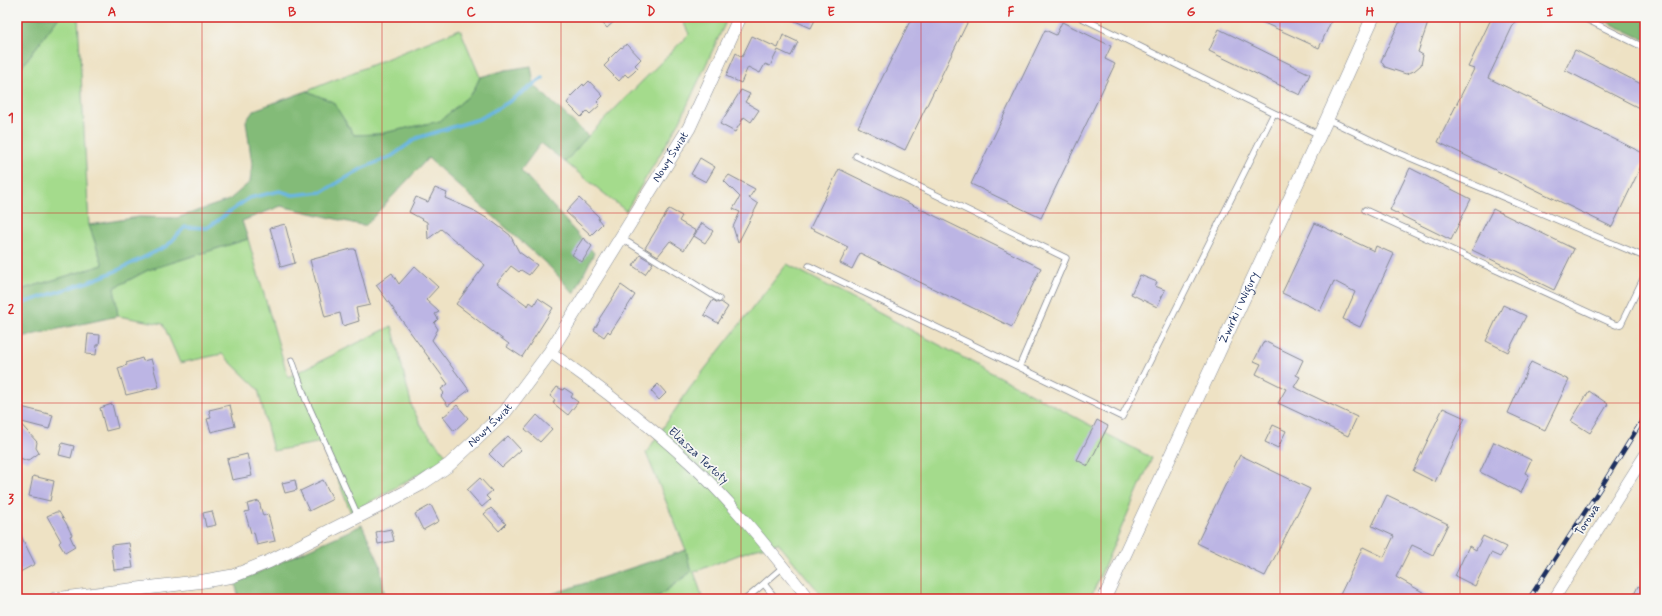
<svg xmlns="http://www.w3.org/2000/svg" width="1662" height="616" font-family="Mynerve,sans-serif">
	<rect width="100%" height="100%" fill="#f6f6f2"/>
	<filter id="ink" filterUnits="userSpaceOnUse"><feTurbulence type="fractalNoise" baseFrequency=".025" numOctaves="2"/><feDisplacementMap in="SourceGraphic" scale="8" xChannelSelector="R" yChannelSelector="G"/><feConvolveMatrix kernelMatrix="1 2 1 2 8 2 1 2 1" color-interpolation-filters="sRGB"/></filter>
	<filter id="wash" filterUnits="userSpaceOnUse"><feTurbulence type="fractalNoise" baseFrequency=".012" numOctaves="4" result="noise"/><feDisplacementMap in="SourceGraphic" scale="16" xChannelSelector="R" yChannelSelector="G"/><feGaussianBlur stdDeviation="0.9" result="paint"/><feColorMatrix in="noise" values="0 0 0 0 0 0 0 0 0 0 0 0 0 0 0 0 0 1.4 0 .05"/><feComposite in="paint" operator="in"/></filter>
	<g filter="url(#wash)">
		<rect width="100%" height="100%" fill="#eee2c4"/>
		<path fill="#a4db8c" stroke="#608575" d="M59,17H78L89,225L103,265L17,291V73Z
			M681,17H728L680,121L626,211L565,162L588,136L689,34Z
			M460,29L480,77L473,92L440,121L379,134L354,135L333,103L307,91Z
			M248,239L288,377L392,326L412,407L422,427L448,457L351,513L323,442L273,451L258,389L222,354L180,363L163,324L118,316L114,288L148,270Z
			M787,264L1152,458L1090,599H825L778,543L754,549L694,572L703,599H655L691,572L686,550L646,453L690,388Z"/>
		<path fill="#83bb78" stroke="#4f756b" d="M17,17H59L17,73Z
			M1597,17H1645V40Z
			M531,66L534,85L588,136L565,162L541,143L521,170L594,253L574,294L551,268L428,158L365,226L281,206L242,221L248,239L148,270L114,288L118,316L17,338V291L103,265L89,225L139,217L177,218L229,200L250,182L252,164L246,121L254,110L307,91L333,102L354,135L379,134L440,121L473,92L480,77L506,70Z
			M362,525L380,564L385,599H239L235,583Z
			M686,550L691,572L655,599H542L546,596Z"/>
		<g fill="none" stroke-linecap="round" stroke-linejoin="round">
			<path stroke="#69b5e2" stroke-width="3.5" d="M17,305L88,282L116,271L167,246L185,227L207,228L249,198L280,191L293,195L322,192L363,168L392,156L417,138L479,119L507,103L543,78"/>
		</g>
		<g id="blocks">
			<path fill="#bcb5e4" d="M597,17H619L607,28Z
				M786,17H809L815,20L811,28Z
				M912,17H970L905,150L858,127Z
				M1251,17H1333L1319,48Z
				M1402,17H1430L1418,52L1423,55L1421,65L1414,71L1406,74L1385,67L1381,61Z
				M1492,17H1517L1488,78L1645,154V158L1612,227L1438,142L1474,69L1468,67Z
				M1062,22L1111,46L1105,59L1115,64L1041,218L971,184L1045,30L1056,35Z
				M1219,29L1310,74L1300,95L1209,51Z
				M783,35L798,42L791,56L778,50L770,66L765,64L760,73L748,67L741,83L726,76L736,53L742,57L752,36L778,48Z
				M627,44L641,59L635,65L638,68L633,73L628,77L625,74L619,81L604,66L609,61L608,60L621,47L622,48Z
				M1575,50L1645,86V111L1565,70Z
				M589,81L603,96L597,102L600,105L590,114L587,111L581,117L567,103L571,98L570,97L583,84L584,86Z
				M741,90L750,94L745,102L759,110L751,122L744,117L735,132L720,124Z
				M700,158L715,167L706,182L691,174Z
				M1410,168L1471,199L1451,240L1390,210Z
				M839,169L1041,268L1012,327L860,253L852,269L840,263L848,247L810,228Z
				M729,175L755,189L749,198L758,204L738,243L733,227L740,212L733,209L740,197L724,181Z
				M435,188L447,193L445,198L473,210L493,222L510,235L519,252L537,265L529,275L521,270L519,272L511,266L497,283L528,306L530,302L534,305L538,298L553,308L522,357L507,347L509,344L456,304L485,265L441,229L428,239L427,222L409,212L416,197L428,202Z
				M579,198L599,217L598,219L602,224L591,235L566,212Z
				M669,209L682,216L679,221L696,231L684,250L670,241L658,256L645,248Z
				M1493,209L1574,249L1554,290L1472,250Z
				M702,223L713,231L705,243L694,236Z
				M1315,223L1374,251L1376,246L1394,254L1360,327L1343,319L1355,292L1334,281L1320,311L1282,293Z
				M285,224L295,263L281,267L270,228Z
				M583,238L592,246L582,262L572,255Z
				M351,249H355L370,305L356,308L359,321L343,326L340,313L325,317L310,260Z
				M640,255L653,263L645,274L633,266Z
				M415,266L438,287L426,300L439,312L435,314L438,319L434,323L438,329L432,340L469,390L448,406L441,396L444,393L441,389L448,384L376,285L392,273L399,284Z
				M1140,275L1157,282L1155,286L1165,290L1157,307L1131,294Z
				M621,285L635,295L610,333L608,331L604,337L594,330L600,320L599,319Z
				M713,300L718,303L721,302L728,307L718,323L704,315Z
				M1503,305L1526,316L1508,352L1486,341Z
				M88,334L100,335L99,345H97L96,355L86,354Z
				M1264,341L1303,360L1296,375L1300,377L1294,387L1357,417L1348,436L1278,403L1286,389L1256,374L1261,364L1254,361Z
				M142,358L143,361L151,359L159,387L126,395L118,368L127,365L126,363Z
				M1531,362L1569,380L1545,430L1508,413Z
				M658,384L666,393L659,400L651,391Z
				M557,387L563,390L564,388L573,394L571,397L578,402L568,415L553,403L555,400L550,396Z
				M1589,391L1608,404L1590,433L1571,421Z
				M112,404L118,428L106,431L100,408Z
				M230,405L235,426L211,432L207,419L211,418L209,410Z
				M457,405L468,418L454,431L443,417Z
				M17,406L53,415L49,429L18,421L37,442L36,448L39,453L28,461L17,457Z
				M1443,408L1465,418L1435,482L1413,471Z
				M537,415L552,429L540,442L525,429Z
				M1097,420L1108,426L1088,466L1077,460Z
				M1273,425L1286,431L1278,448L1265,442Z
				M508,436L521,450L502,467L489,454Z
				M1494,442L1531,460L1525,473L1529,475L1521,493L1480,472Z
				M62,443L74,446L71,458L59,455Z
				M247,454L252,476L232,480L227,459Z
				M1240,455L1310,489L1265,576L1197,543Z
				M33,476L54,481L50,501L29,496Z
				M480,478L492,491L486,496L490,500L482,507L467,490Z
				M295,480L297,490L285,493L282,483Z
				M323,480L333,499L309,511L300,491Z
				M1387,495L1448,524L1433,555L1412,545L1396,577L1435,599H1338L1363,547L1384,557L1394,536L1372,526Z
				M259,501L263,516L268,514L275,541L257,545L254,532L251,533L245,512L249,511L247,504Z
				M431,505L439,521L423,530L415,514Z
				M491,508L506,524L499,531L484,514Z
				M212,511L216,525L206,527L203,513Z
				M56,512H59L66,523L72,535L70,536L75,547L65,553L59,543L61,541L47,516Z
				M17,528L35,564L20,572L17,566Z
				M391,529L394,541L378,544L376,532Z
				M1483,536L1506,547L1500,557L1491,553L1475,586L1455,576L1469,546L1476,550Z
				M129,543L133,568L114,570L111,545Z
				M1638,586L1645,590V599H1632Z"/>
		</g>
	</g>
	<g filter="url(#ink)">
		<use href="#blocks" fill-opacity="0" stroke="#848891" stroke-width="1"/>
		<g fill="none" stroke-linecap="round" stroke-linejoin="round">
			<g stroke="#848891" stroke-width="7">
				<path id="service" d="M1080,17L1274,113L1320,135
					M1582,17L1645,48
					M1327,119L1394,151L1645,257
					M856,156L1066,258L1019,367L1122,417L1274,113
					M1365,210L1616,325L1621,324L1645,275
					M621,238L719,299
					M809,266L1019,367
					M292,360L306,400L358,516
					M764,584L776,599
					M746,599L783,567"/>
			</g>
			<g stroke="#848891" stroke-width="12">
				<path id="minor" d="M550,352C599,386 647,423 691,464C734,504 772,553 809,599
					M1554,599L1645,455"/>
			</g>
			<g stroke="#848891" stroke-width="14">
				<g id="tertiary">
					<path id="s1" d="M55,599L204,581L233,576L268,562L389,501L421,484L449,465L505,412L550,352L689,128L740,17"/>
					<path id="s2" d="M1104,599L1327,119L1373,17"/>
				</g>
			</g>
			<path stroke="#848891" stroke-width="2" stroke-dasharray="1 3" stroke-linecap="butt" d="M1644,17H1645"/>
			<use href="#service" stroke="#fff" stroke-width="5.5"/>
			<use href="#minor" stroke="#fff" stroke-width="11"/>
			<use href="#tertiary" stroke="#fff" stroke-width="13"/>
			<g stroke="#1b2f5e" stroke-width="4.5">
				<path id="rail" d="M1529,599L1601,487L1645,416"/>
			</g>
			<use href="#rail" stroke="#f6f6f2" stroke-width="3" stroke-dasharray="9" stroke-linecap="butt"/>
		</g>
	</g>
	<path fill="none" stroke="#d62828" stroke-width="1" stroke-opacity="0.55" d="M202,17V599M382,17V599M561,17V599M741,17V599M921,17V599M1101,17V599M1280,17V599M1460,17V599M17,213H1645M17,403H1645"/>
	<g text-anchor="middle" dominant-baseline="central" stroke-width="3.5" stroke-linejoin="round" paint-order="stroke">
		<g font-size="12" fill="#1b2f5e" stroke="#f6f6f2">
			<text stroke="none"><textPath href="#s1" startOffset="804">Nowy Świat</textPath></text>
			<text stroke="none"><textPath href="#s2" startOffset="321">Żwirki i Wigury</textPath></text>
			<text stroke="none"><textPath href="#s1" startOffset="480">Nowy Świat</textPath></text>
			<text transform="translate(698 456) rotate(43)">Eliasza Tertoły</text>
			<text transform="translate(1588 520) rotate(-58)">Torowa</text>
		</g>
	</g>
	<rect width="1662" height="616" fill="none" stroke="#f6f6f2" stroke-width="44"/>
	<rect x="22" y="22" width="1618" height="572" fill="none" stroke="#d62828" stroke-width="1.5"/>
	<g font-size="13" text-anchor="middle" font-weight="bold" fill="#d62828">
		<text x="112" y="16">A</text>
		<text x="292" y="16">B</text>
		<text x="471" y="16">C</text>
		<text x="651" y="16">D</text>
		<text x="831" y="16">E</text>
		<text x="1011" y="16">F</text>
		<text x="1191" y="16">G</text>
		<text x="1370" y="16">H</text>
		<text x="1550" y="16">I</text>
		<text x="11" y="122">1</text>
		<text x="11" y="313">2</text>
		<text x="11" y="503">3</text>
	</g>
</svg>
